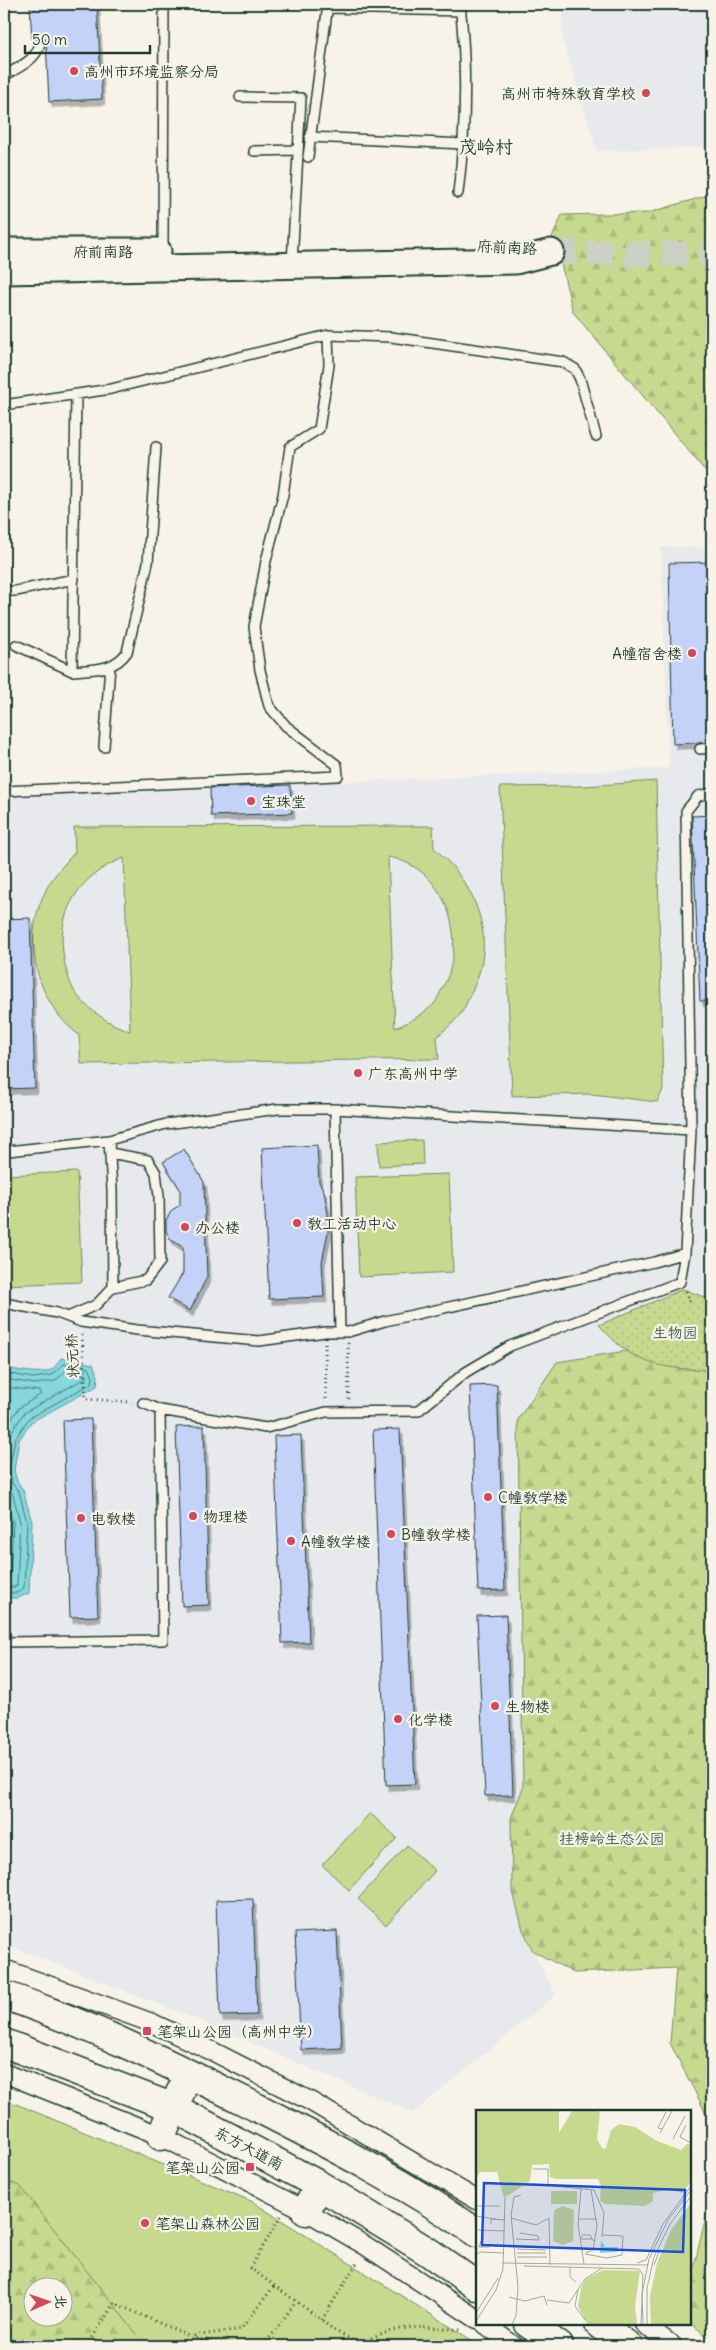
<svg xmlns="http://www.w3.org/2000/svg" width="716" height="2350" font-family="Delius,'LXGW WenKai TC',sans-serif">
	<defs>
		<pattern id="forest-firs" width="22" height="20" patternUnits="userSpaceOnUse" patternTransform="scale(1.25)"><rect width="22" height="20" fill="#c6d98e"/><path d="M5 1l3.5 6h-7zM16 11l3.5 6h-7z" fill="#aabb7b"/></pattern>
		<pattern id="garden-dots" width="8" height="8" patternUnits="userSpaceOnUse" patternTransform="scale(1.25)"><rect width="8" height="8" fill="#c6d98e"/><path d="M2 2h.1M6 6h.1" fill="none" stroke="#aabb7b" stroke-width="1.8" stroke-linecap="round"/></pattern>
		<filter id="shadow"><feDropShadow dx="3" dy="5.5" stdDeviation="0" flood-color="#0004"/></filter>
	</defs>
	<rect width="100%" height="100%" fill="#f7f3e8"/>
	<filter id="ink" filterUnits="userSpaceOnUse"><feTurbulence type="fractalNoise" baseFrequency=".02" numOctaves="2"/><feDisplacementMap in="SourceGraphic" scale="10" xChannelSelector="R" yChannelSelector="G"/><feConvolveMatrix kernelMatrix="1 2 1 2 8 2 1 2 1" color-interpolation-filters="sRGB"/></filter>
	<g filter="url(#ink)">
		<path fill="#e8e9ed" d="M564,4H712V147L597,151L562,38Z
			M661,547H712V1370L646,1361L523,1788L511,1818L512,1888L525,1937L556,1995L413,2113L182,2013L4,1944V796L669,768Z"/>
		<path fill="#c6d98e" stroke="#728b61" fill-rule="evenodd" d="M656,781L663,1090L657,1102L592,1094L512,1096L500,787L584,786Z
			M433,826L434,848C478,886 499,941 470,995C467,1002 464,1010 459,1016C453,1024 444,1030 437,1037L439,1059L81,1064L79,1035C36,1003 21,940 45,892C52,876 64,865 75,852L74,827ZM388,857C446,867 469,939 443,987C440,992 438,999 434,1004C422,1015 410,1022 395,1028ZM124,858L130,1031C109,1024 91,1012 77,995C70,986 66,970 64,959C55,912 80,874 124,858Z
			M422,1140L423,1164L379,1166L378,1142Z
			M77,1172L82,1282L4,1285V1175Z
			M449,1174L453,1272L359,1277L355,1177Z
			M370,1813L397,1838L349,1890L322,1865Z
			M407,1845L435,1871L386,1925L358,1899Z
			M4,2099L251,2201L481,2346H4ZM32,2288H62V2318H32Z"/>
		<path fill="url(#forest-firs)" stroke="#728b61" fill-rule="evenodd" d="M712,194V479L573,312L561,264L551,240L562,215L648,213Z
			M626,1351C660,1368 676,1369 712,1370V2125L670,2043L676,1968L574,1973L533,1951L523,1930L512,1888L511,1818L523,1788L518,1419L557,1362Z
			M4,2180L20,2186L146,2346H4ZM32,2288H62V2318H32Z
			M712,2191V2340L690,2323V2283Z"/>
		<path fill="url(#garden-dots)" stroke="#728b61" d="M683,1289L712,1300V1370C683,1369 652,1369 627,1351C616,1344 607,1333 599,1325Z"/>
		<path fill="#85d6dd" stroke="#5c9999" d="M61,1358L93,1364L98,1376L97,1386L31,1422L19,1440L14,1470L17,1481L23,1490L32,1522L29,1593L18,1598H4V1368C16,1369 40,1376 51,1370C55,1368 58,1362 61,1358Z"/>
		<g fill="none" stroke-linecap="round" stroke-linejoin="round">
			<path stroke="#487a78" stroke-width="1" d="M4,1373L34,1378L52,1375L64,1364L89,1368L93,1377L92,1383L29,1418L15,1439L9,1470L12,1483L19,1492L27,1522L24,1588L17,1593H4
				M4,1379L35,1384L55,1381L66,1371L84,1374L87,1377L24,1413L9,1436L4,1459
				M4,1387L39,1391L41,1394L19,1408L4,1430
				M4,1477L13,1495L20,1522L17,1585L15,1587H4
				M4,1495L13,1523L10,1577L4,1579"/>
		</g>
		<path fill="#c4d2f8" stroke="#1f3d34" filter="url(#shadow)" d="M30,4H97L102,99L49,102L46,41L44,37L39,36L32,43Z
			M712,562V742L673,744L669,563Z
			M290,785L292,813L211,816L210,788Z
			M712,815V1001H700L692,816Z
			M30,918L35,1088L4,1089V919Z
			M317,1145L319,1182L324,1191L328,1214V1232L322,1262L324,1297L269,1299L262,1148Z
			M184,1149L204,1182L207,1277L190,1311L168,1298L183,1273V1247L171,1240L166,1231V1220L172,1210L180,1205V1189L163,1162Z
			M497,1385L505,1590L478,1591L470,1386Z
			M91,1419L98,1616L70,1617L63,1420Z
			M204,1426L209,1605L182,1606L176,1427Z
			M400,1429L415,1784L386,1785L373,1430Z
			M301,1435L309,1642L282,1643L274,1436Z
			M506,1615L513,1795L485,1796L477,1616Z
			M253,1899L257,2015L220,2016L216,1900Z
			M337,1931L342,2048L301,2050L295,1933Z"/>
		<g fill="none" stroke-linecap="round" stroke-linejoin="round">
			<path stroke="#cccfc4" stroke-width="25" stroke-dasharray="25 12" stroke-linecap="butt" d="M551,252L712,255"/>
			<g stroke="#1f3d34" stroke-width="12">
				<path id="service" d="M328,8L461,11
					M4,76C17,68 39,59 40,42
					M240,97L301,98L292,263
					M310,137L464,144
					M254,151L297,150
					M308,157L328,4
					M458,193C466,130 467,67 460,4
					M163,250L164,4
					M76,395L72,671C94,669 114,671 127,652L148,563L156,447
					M4,405L111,389L328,335L391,337L563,362L575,369L580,379L596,436
					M4,591H16L74,579
					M16,645L72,671
					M104,747L110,666
					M700,749L712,748
					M4,791L338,776L337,765L286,726L269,706L260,670L254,627L266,561L283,495L290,447L319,429L329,365L328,335
					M335,1109L340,1331
					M110,1153L148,1160L156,1173L159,1196L160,1262L146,1280L113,1287
					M4,1154L8,1151L109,1140L166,1124L278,1109H335L691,1130
					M4,1303L57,1313L81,1322L137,1330L259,1341L325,1332H348L385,1321L654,1262L685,1253
					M68,1317L96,1305L113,1287L112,1190L109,1140
					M143,1403L160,1410L266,1428L326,1412L418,1411L466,1372L510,1346L680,1282L685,1253L691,1130L686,811L698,796L712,793
					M4,1642L163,1640L160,1410"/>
			</g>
			<g stroke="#1f3d34" stroke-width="21">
				<path id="minor" d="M4,1969L152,2023L212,2051L310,2101L477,2200
					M4,2073L161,2136L306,2211L366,2246L477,2319
					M485,2324L514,2346
					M644,2324L673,2346"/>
			</g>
			<g stroke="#1f3d34" stroke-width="29">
				<path id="secondary" d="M4,251H158
					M4,271L516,261L551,252"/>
			</g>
			<g stroke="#1f3d34" stroke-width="31">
				<path id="primary" d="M4,1995C88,2024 170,2064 250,2104C328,2144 405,2183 477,2233
					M4,2043L174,2108L319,2185L427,2251L477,2286
					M161,2136L181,2091
					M306,2211L319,2185
					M529,2324L559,2346
					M599,2324L628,2346"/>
			</g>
			<path stroke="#1f3d34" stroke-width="3" stroke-dasharray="1 4" stroke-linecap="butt" d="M686,1291L691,1305
				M82,1335L86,1399L132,1402
				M325,1343L326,1401
				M348,1343L349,1401
				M281,2216L250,2268L322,2320C333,2332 348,2336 360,2346
				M322,2320L358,2261
				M194,2336L241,2329L274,2286
				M87,2346L114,2303L191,2337L228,2346
				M264,2346L295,2303
				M358,2346C397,2323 420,2326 462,2330"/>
			<use href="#service" stroke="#f7f3e8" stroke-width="9"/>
			<use href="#minor" stroke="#f7f3e8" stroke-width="18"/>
			<use href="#secondary" stroke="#f7f3e8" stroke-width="25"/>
			<use href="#primary" stroke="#f7f3e8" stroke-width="28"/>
		</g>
	</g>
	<g fill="#d1495b" stroke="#f7f3e8" stroke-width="2">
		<circle cx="74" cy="71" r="5"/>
		<circle cx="646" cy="93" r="5"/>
		<circle cx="692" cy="653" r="5"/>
		<circle cx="251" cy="801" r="5"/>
		<circle cx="358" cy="1073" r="5"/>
		<circle cx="297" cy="1223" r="5"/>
		<circle cx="185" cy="1227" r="5"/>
		<circle cx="488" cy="1497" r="5"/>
		<circle cx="193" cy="1516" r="5"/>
		<circle cx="81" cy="1518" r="5"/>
		<circle cx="391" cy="1534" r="5"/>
		<circle cx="291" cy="1541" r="5"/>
		<circle cx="495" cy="1706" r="5"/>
		<circle cx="398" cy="1719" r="5"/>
		<rect x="142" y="2026" width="10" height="10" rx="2.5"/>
		<rect x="245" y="2162" width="10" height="10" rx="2.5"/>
		<circle cx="145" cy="2223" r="5"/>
	</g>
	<g text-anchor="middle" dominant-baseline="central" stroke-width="4.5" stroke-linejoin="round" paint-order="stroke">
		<g font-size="15" fill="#1f3d34" stroke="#f7f3e8" text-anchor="start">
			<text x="84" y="71">高州市环境监察分局</text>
			<text x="636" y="93" text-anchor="end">高州市特殊教育学校</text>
			<text x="682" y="653" text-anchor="end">A幢宿舍楼</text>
			<text x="261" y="801">宝珠堂</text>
			<text x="368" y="1073">广东高州中学</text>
			<text x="307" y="1223">教工活动中心</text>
			<text x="195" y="1227">办公楼</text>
			<text x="498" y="1497">C幢教学楼</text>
			<text x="203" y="1516">物理楼</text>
			<text x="91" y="1518">电教楼</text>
			<text x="401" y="1534">B幢教学楼</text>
			<text x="301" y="1541">A幢教学楼</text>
			<text x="505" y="1706">生物楼</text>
			<text x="408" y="1719">化学楼</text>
			<text x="157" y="2031">笔架山公园（高州中学）</text>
			<text x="240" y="2167" text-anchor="end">笔架山公园</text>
			<text x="155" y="2223">笔架山森林公园</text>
		</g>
		<g font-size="15" fill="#1f3d34" stroke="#f7f3e8">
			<text transform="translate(507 247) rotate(3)">府前南路</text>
			<text x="103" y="251">府前南路</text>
			<text transform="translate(72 1356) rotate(-93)">状元桥</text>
			<text transform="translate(249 2148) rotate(28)">东方大道南</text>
		</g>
		<g font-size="15" fill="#405c46" stroke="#f7f3e8">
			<text x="675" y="1332">生物园</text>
			<text x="612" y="1838">挂榜岭生态公园</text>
		</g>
		<g font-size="18" fill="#1f3d34" stroke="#f7f3e8">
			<text x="486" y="146">茂岭村</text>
		</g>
	</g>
	<g transform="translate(476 2110)">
		<rect width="215" height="215" fill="#f7f3e8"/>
		<path d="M75,81H101V94H75ZM215,93V214H175L174,186L181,153L195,120ZM87,96L98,100L97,131L87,135L77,131L78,100ZM127,160L164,161L159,196L161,214H111L102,196L105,178L110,169Z" fill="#c6d98e"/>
		<path d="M0,1H83V23L96,1H122L124,3L121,29L127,39L130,38L135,20L143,14L159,17L181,31L205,40L211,34L215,35V72L206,83L193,79L177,83V91L169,96L129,94L124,91L125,76L122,69H79L74,67L73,54L56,55L54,71L28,88L21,62H4L0,69ZM215,120V214H192L205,190L188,176V154L193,139Z" fill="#c6d98e"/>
		<path d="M125,130L129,137H142V142L124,143Z" fill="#85d6dd"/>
		<path fill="none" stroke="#a1aaa0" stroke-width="1" d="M210,15L204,27L215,33M186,19L182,18L190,2M184,23L196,1M197,29L209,6M57,59H72V77M56,74L118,80L128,103L126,127M105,79L102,114L108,154M0,96H24M0,106L20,109M35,108L60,115L73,108L74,155M102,109H121M15,114V109L29,110M2,120L29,121M105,128L107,125H114L116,129M40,129L63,130L62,126L44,123M104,129H116L119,132M5,131L3,137H13M41,139L70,140M41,143H70M110,143L117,140L121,116L115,80M109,144L131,148L146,145L147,126L127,125M0,145L4,142L28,143M41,147H71M26,153L172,155M161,153L170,150L187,114L215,76M178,155L184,139M48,156L163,159L167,165L165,214M94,157V167L100,172M102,180L99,196L109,210M33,187L49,191L68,186L71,195M71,190L93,193L109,169L126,158M0,203L22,168M0,211L20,180L27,159L29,88M36,214L40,206L42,177L35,105L38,87L45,85M167,214L166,184L173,149L192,110L215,80M171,214V178L178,147L194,114L215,86"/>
		<path fill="#1d4ed8" fill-opacity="0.15" stroke="#1d4ed8" stroke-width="2.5" d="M8,73L209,80L207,142L6,135Z"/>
		<rect width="215" height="215" fill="none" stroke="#1f3d34" stroke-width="2.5"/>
	</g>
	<rect width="716" height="2350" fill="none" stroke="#f7f3e8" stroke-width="20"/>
	<rect x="10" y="10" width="696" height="2330" fill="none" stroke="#1f3d34" stroke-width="2" filter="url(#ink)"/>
	<g transform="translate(48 2302) rotate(88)"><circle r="24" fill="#f7f3e8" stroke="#a1aaa0"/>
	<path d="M0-4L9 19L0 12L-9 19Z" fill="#d1495b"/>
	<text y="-8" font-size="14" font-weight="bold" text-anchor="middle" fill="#1f3d34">北</text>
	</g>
	<path d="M25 45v8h125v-8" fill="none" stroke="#1f3d34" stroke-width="2.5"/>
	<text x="32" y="45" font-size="15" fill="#1f3d34" stroke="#f7f3e8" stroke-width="4" paint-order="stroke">50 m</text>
</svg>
